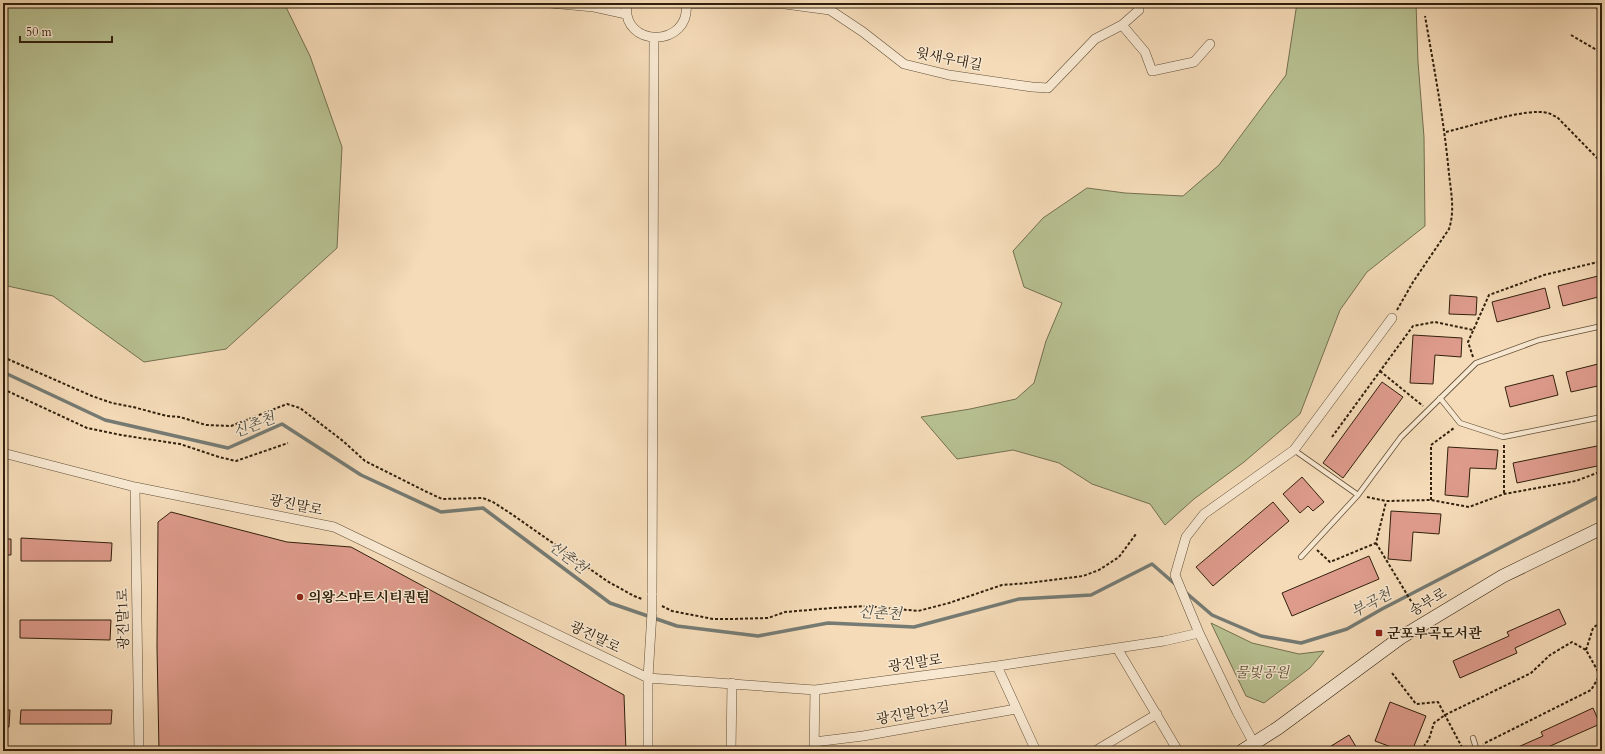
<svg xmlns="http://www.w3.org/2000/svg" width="1605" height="754" font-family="Cardo,'Noto Serif KR',serif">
	<rect width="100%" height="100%" fill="#f5dbb8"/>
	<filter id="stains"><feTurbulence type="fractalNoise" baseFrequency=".005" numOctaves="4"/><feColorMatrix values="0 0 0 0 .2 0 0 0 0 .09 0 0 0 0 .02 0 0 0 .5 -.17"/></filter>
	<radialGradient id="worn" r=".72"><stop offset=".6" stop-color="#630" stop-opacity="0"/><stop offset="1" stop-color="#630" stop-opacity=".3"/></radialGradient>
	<path fill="#b8c192" stroke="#74704f" d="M3,3H284L310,56L342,147L337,248L226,349L144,362L53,296L3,285Z
		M1297,3H1416L1418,62L1424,137L1425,226L1367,272L1340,310L1300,414L1244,462L1194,499L1165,525L1150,504L1092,484L1059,463L1013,450L957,459L921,417L970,409L1016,399L1034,383L1046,341L1062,303L1024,287L1013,251L1043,218L1087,188L1125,193L1183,196L1219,165L1286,75Z
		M1211,623L1252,643L1299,654L1324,651L1310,668L1264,703L1246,696Z"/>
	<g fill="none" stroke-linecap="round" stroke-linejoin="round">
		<path stroke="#757b74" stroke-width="3.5" d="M3,372L105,420L228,448L282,424L361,475L441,512L483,508L610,603L677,626L758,636L828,623L914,627L1019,599L1091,595L1152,564L1175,584
			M1184,591L1212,615L1261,636L1301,643L1347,629L1382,609L1602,495"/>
	</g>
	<path fill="#de9b8c" stroke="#31200c" d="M1596,3H1602V33Z
		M1602,275V296L1563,306L1558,286Z
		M1545,288L1550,308L1497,322L1492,302Z
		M1450,295L1477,297L1476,315L1449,314Z
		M1413,335L1462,338L1461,357L1435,355L1433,384L1410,383Z
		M1602,363V385L1571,392L1566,372Z
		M1553,375L1558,395L1510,407L1505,387Z
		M1382,382L1403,397L1343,478L1323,463Z
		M1602,445V465L1517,483L1513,463Z
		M1448,447L1498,450L1496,469L1470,468L1468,497L1445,495Z
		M1302,477L1324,502L1313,511L1308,506L1300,513L1283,494Z
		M1273,502L1289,521L1213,586L1196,567Z
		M1391,511L1441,514L1439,534L1413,532L1411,561L1388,559Z
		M171,512L287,542L351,547L624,695L626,751H159L157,647L158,522Z
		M21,538L112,543L111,561H21Z
		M3,539H11V555H3Z
		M1369,556L1379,579L1292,616L1282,593Z
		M1559,609L1566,624L1515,648L1517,653L1460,678L1453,661L1509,636L1507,632Z
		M20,620H111L110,640L20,638Z
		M1390,702L1426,716L1412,751H1402L1375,741Z
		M1593,708L1600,724L1548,747L1550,751H1509L1543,736L1541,732Z
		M3,710H10L9,727H3Z
		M21,710H112L111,724H20Z
		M1349,735L1358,750L1356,751H1323Z"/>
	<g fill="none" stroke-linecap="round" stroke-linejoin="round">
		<g stroke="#624f37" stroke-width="6">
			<path id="lane" d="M1440,398L1460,423L1503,437L1602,417
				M1294,450L1358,495L1301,557
				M1358,495L1401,437L1476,363L1539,340L1602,326
				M1473,738L1477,751"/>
		</g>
		<g stroke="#624f37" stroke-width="10">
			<path id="street" d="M550,3L594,7L626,14
				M627,3C620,49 692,48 686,3
				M686,4H785L830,10L863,32L904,64L949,75L1032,87L1048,88L1095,39L1122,25L1139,10L1137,3
				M598,7L612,3
				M1122,25L1145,52L1152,71L1194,62L1210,44
				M3,453L135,487L334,527L648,678L815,690L997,666L1164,641L1199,633
				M135,487L139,751
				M652,595L654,38
				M1117,648L1178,751
				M997,666L1036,751
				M814,742L863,736L1016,709
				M648,751V678L652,612
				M731,751L732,683
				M814,751L815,690
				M1095,751L1157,714
				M1258,751L1237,712L1199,633L1175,575L1186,537L1204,514L1294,450L1392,318"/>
		</g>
		<g stroke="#31200c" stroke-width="14">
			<path id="secondary" d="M1242,751L1278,728L1400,638L1503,576L1602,528"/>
		</g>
		<path stroke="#31200c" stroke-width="2" stroke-dasharray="3 2" stroke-linecap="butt" d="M1571,35L1602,53
			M1446,132C1468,127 1528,107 1548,113C1551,114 1554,116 1557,117L1602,163
			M1397,310L1413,282L1449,229C1455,211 1451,192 1449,174C1444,120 1434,68 1425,16
			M3,357L92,396L112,403L133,407L167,416L180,417L206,425L231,426L287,404L300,408L343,441L365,461L427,492L442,499L483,498L493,502L513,515L607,581L634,596L642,599
			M1473,357L1468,342L1489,295L1544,275L1602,261
			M1380,371L1423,406
			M3,389L87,428L121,435L180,444L219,457L236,461L288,443
			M1332,437L1413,326L1435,322L1473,330
			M1504,445V494
			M1367,497L1386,501L1431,500L1469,507L1504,494L1576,481L1602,471
			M1431,500V445L1454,428
			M1376,543L1417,611
			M1317,550L1330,562L1376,543L1386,502
			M662,606L672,611L713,619H731L768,618L785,612L832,608L867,606L918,611L949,603L1002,585L1028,583L1083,576L1099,570L1119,557L1136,534
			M1586,650L1593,628L1602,621
			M1392,673L1416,704L1438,702L1464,751
			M1421,751L1429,739L1434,723L1445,715L1531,673L1550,655L1572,642L1586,650L1600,675L1591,690L1483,744
			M1598,751L1602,749"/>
		<use href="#lane" stroke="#f8e8d1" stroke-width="4.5"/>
		<use href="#street" stroke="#f8e8d1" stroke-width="9"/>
		<use href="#secondary" stroke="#f8e8d1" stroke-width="13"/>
		<g stroke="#624f37" stroke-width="10" stroke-linecap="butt">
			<path id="street-bridge" d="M652,612V595"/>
		</g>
		<use href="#street-bridge" stroke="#f8e8d1" stroke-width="9"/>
	</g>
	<g fill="#8f2418" stroke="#f8e8d1" stroke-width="1.5">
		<circle cx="300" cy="597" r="4"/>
		<rect x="1375" y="629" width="8" height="8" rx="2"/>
	</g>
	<g text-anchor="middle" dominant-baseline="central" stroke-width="3" stroke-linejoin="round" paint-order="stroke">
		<g font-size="14" fill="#31200c" stroke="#f8e8d1">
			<text transform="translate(949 59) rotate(11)">윗새우대길</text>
			<text transform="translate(296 505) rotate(12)">광진말로</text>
			<text transform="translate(1428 602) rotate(-31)">송부로</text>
			<text transform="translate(123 619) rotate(-91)">광진말1로</text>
			<text transform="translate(595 637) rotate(26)">광진말로</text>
			<text transform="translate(915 663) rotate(-8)">광진말로</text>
			<text transform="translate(913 713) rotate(-10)">광진말안3길</text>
		</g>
		<g font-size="14" font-weight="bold" fill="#31200c" stroke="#f8e8d1" text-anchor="start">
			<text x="308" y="597">의왕스마트시티퀀텀</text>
			<text x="1387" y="633">군포부곡도서관</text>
		</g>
		<g font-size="14" font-style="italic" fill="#5a5034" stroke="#f8e8d1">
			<text x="1262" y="672">물빛공원</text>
		</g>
		<g font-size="15" font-style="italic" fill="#534e40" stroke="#f8e8d1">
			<text transform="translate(254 425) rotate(-21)">신촌천</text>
			<text transform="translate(568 557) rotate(37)">신촌천</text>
			<text transform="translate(1371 603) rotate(-28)">부곡천</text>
			<text transform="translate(880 613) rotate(3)">신촌천</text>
		</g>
	</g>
	<rect width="1605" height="754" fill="none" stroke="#f5dbb8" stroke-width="16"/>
	<rect x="4" y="4" width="1597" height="746" fill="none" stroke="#31200c" stroke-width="2"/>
	<rect x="8" y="8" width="1589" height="738" fill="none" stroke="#31200c"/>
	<path d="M20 36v6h92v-6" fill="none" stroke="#31200c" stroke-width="2"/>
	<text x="26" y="36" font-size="12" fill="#31200c" stroke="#f8e8d1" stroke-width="3" paint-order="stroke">50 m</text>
	<rect width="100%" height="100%" filter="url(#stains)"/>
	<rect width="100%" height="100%" fill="url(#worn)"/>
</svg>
